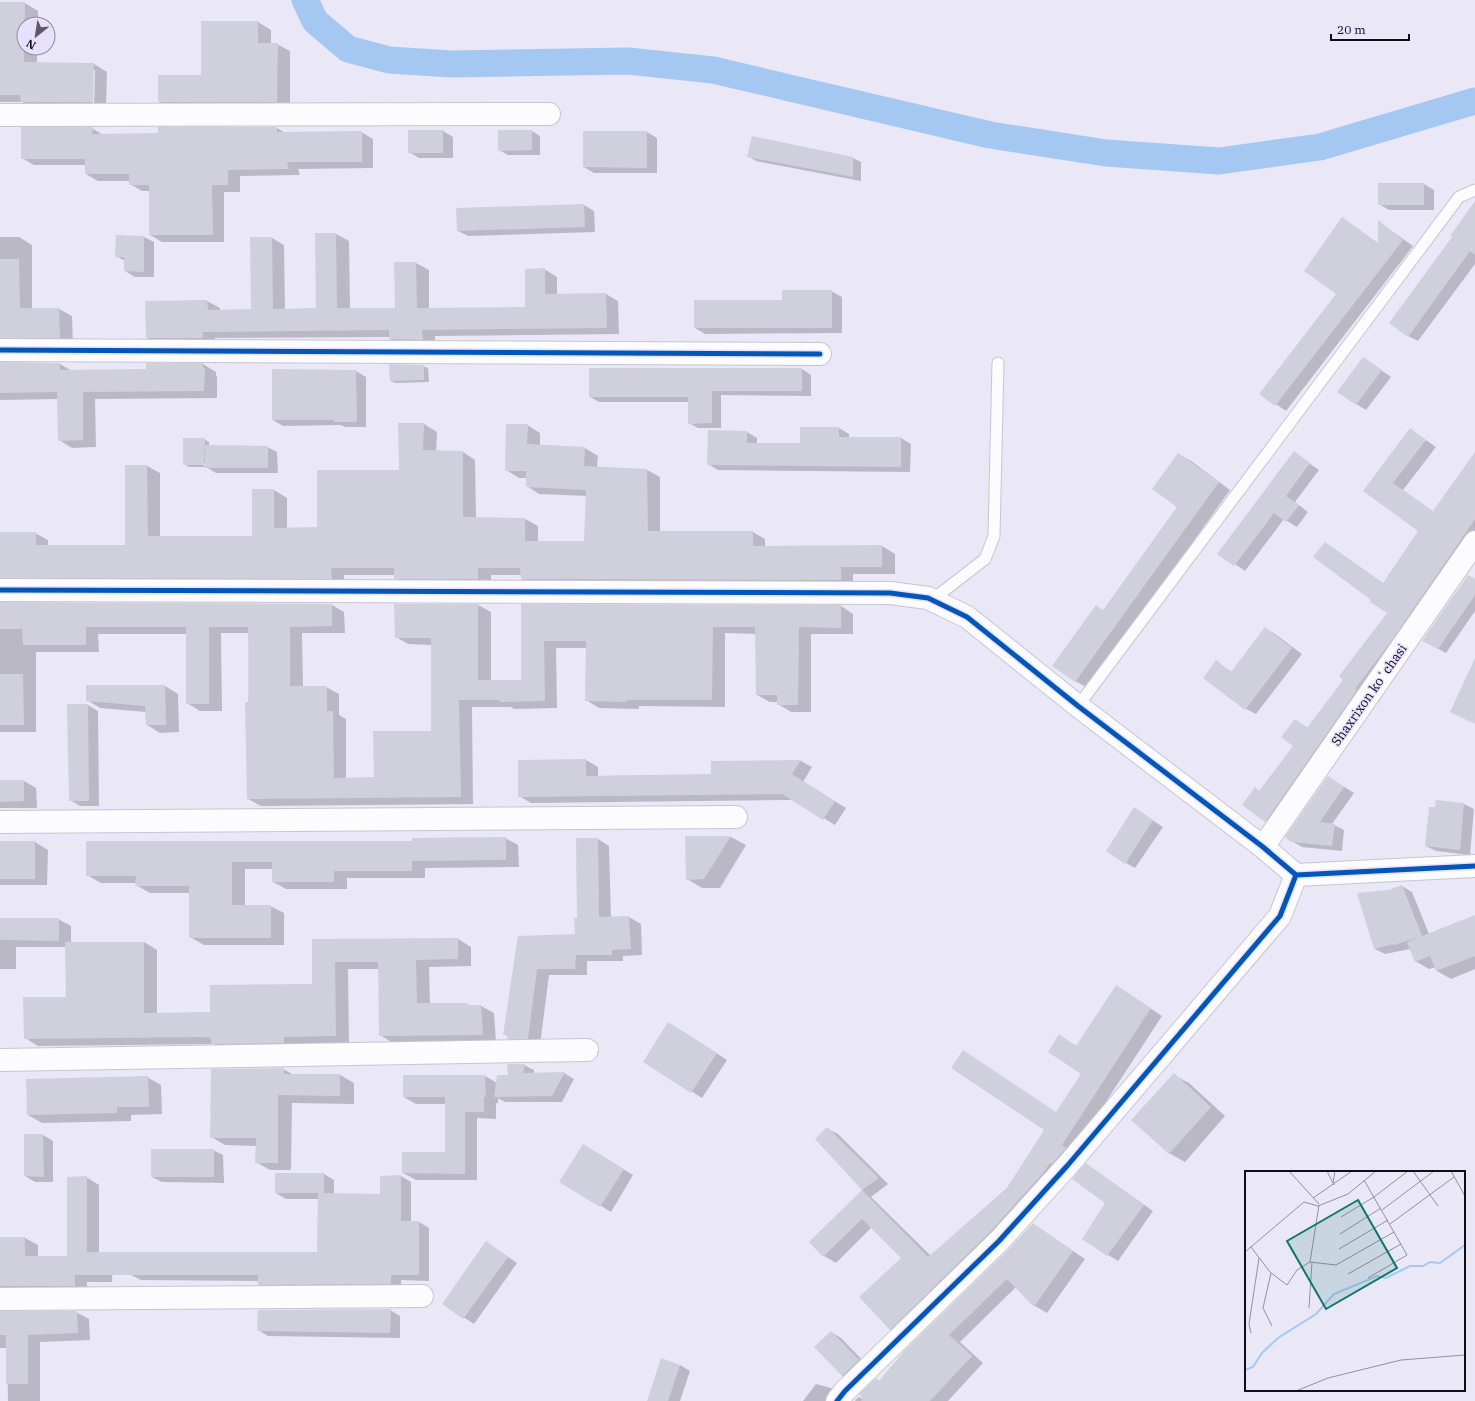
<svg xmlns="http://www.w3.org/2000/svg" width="1475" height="1401" font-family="'IBM Plex Serif',serif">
	<rect width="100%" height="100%" fill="#eae7f7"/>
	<path fill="#0003" fill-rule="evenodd" d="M0,3H25L38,11V24H24V48H37V63L94,64L107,72L106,109L35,110L22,102H0ZM93,70H95L94,107H92Z
		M258,22L271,30V44H277L290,51V109H172L159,102L202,76Z
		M92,128L103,135L159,134V128H277L285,133L361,132L373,139V168L298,169L300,175L240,176V192H224V242H162L150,235V191H142L130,184V181H98L86,174V165H34L22,158Z
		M443,131L453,137V158H419L409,152Z
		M532,131L540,136V155H508L499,150Z
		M647,132L657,138V173H594L584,167Z
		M748,156L853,158L861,162V181L756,161Z
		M1424,184L1434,190V210H1389L1379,204Z
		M1475,203V264L1418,341L1408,336L1453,237Z
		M584,205L594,211L595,232L468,236L458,231Z
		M1342,218L1379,244V222L1413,246L1286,411L1261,394L1337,294Z
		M316,234H336L349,241L350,309H396L395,263H416L429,270V309L526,308L544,269L557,277V295L606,294L618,301L619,334L435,336V346H402L390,339V337L215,338V345H159L147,338L146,302L207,301L220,308V311L252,310L272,238L284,245L285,310L317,309Z
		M117,236L144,237L154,242V277H135L125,271V261L116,256Z
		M0,237H19L32,245V309H59L72,316L73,345L0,357L2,364H60L72,371L147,370L203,364L216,372V375L217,377V398L95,399L96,447L72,448L59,440V399L0,400Z
		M831,291L842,297V333L705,334L695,328L783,301Z
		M1364,358L1391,377L1366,410L1356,404Z
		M423,366L428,368L429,382L395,383L391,381Z
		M802,369L811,375V396L721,395V428H698L689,423V402H599L590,397Z
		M356,371L366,377V427H345L341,425L283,426L273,420Z
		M424,424L437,432L436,452H463L475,460L476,518L525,519L538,526V542H585L587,496L539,494L527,486V478H519L506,470L527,425L540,433V446L585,448L598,456L597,467L647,470L660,477V532H753L765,539V547L882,546L895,554V574H853V587L534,586L522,579V575H491V586H408L395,578V575H344V585L0,598V533H35L48,540V546H126L147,466L160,473V537H253V490H274L287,498V528H318L400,471Z
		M839,428L849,434V438H901L911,444L910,472L718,470L708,464L709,431L747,432L757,438V444H801Z
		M1410,429L1436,447L1403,490L1433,512L1475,473V540L1276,827L1243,805L1255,789L1260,791L1295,745V720L1308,728L1345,680L1388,613L1373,600L1325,543L1384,584L1420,531L1364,491Z
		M204,439L209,442V446L267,447L277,452L278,473H216L206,467H189L184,464ZM200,461L206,464V467L200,463Z
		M1294,453L1319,470L1295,502L1308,512L1297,527L1284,519L1245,571L1219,553Z
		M1178,454L1191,461L1230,490L1088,688L1075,681L1104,610L1178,506Z
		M1475,580V611L1446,653L1431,645Z
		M0,598L2,604L332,605L344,612L345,633H302L303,687H326L339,694V715L346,719V779L375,778L432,732V645L408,644L396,637L478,605L491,612V681H522V605L841,606L853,614V634H811V712H791L778,704V702H770L757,695L756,634L725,633V707L639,706V709L599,708L586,700L587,648H556L557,708L514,709L511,707H472L473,804L261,806L248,799L249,633H221L222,711H200L187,703V634H98L99,652H36V732H0Z
		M1265,628L1275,634L1302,654L1256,714L1246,709L1216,662L1232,672Z
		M165,686L178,694L179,732L160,733L147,725L146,712L100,708L87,700Z
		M88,705L98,711L99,806H80L70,800Z
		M586,760L598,767V776L712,775V762L801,761L812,767L803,782L846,808L835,825L794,800L531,803L519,796Z
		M1328,777L1354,793L1332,824L1344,830L1342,851L1302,847L1292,841Z
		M0,781H24L36,788L37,808H0Z
		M1464,804L1474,809L1470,855L1436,851L1426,846Z
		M1144,815L1163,827L1135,868L1126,863Z
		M686,837H731L746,845L720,888H702L687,879Z
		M505,838L518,845L519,867L425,868V878H347V889H286L273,882V869H245V906H270L284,913V945H204L190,937V893H150L136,885V883H101L87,875L413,842Z
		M598,839L609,846L611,918L629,917L641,924L642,955L623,956V961H587V975H549L540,1045H520L508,1038V1036L504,1034L518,937L577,935L578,919Z
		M0,842H35L48,850L47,885H0Z
		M1402,886L1412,892L1429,934L1475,917V969L1451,979L1437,971L1436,967L1429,969L1415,961L1410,949L1385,954L1375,949Z
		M0,919H58L71,926V943L144,942L157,950V1014L211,1013L313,985V940L458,939L471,947V966L429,967L430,1004H467L471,1006H481L494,1013L496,1042L393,1043L380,1035L379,969H348L349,1043L297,1044V1050L225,1051L214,1044L38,1046L25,1038L67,998L66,947H16V969H0Z
		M1128,994L1162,1016L1073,1152L902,1336L890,1329L902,1258L872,1227L836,1263L824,1256L810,1242L863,1190L816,1139L828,1129L838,1134L888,1184L871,1197L931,1256L1007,1188L1083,1074L1059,1036L1077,1046Z
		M679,1029L727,1060L702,1098L644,1061Z
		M524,1065L534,1070V1074L564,1073L574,1079L562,1102H505L498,1098V1103H496V1119L477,1118V1180H416L403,1173L446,1153V1104H416L404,1097L485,1076L497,1083Z
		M283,1069L294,1075H340L354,1083V1104L292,1103L291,1170H270L256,1162L257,1146L225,1145L211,1137Z
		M1174,1075L1189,1083L1225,1116L1185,1162L1169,1153Z
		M147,1077L161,1085L162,1114L131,1115V1121L42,1123L28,1115Z
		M25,1135H43L53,1141V1182H35L25,1176Z
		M583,1145L633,1175L611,1212L561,1181Z
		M213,1150L223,1155L224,1183L162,1182L152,1177Z
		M1086,1164L1153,1211L1118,1261L1108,1255L1107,1203Z
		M324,1174L334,1180V1194L381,1195L401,1176L411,1182V1222H419L429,1228V1281L401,1280V1289L269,1290L259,1284V1281L141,1280L131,1275L318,1253L319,1199H286L276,1193Z
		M86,1177L99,1185V1253L113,1260L112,1282H87V1293L0,1305V1238H25L38,1245V1257H68Z
		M1033,1224L1085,1259L1047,1313L1035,1306L1016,1287L960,1342L983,1363L948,1401H855L858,1397L866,1400L876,1379L880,1381L1008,1251Z
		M486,1242L517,1263L474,1324L443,1304Z
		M0,1308L1,1312H76L89,1319L90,1340L40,1342V1401H8L7,1348H0Z
		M390,1310L400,1316V1338L268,1336L258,1330Z
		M831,1332L841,1338L868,1366L853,1381L843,1376L815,1347Z
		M680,1365L690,1371L680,1401H648Z
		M816,1384L831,1388L843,1395L839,1401H803Z"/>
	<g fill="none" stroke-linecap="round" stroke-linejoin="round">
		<path stroke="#a4c8f1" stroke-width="27" d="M305,0L315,21L348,49L389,60L452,64L628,61L713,70L990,135L1106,153L1219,161L1320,147L1475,101"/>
	</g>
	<path fill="#d0d0dc" d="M0,2H25L24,62L94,63L93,102H21L20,95H0Z
		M201,21H258V43H278L277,102H158V75H201Z
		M21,127H93L92,134L158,133V127H277V132L362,131V162H287L289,169L228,170V185H212L213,235H149V185H129V174H85V159H21Z
		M408,130H443V153H408Z
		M498,130H532V150L498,151Z
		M583,131H647V168L583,167Z
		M752,136L853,157V177L747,157Z
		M1378,183H1424V205H1378Z
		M1475,201V255L1470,251L1408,337L1389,323L1452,237L1450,236Z
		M584,204L585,227L457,231L456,208Z
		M1342,217L1378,243V220L1403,240L1275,406L1259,394L1336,294L1304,271Z
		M315,233H336L337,308H395L394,262H416L417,308L525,307V269L545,268V294L606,293L607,328L422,330L423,340L389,339V330L205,332H203V338H146L145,301L207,300L208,310L251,309L250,237H272L273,309L316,308Z
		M116,235L144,236V272L124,271V257H115Z
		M0,259H19L20,308H59L60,338H0Z
		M782,290H832V328H694V300H782Z
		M1363,357L1382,370L1356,405L1337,392Z
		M0,362L60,363V370L146,369V363H203V368H205L204,391L83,392V440L58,441L57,392L0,393Z
		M389,364L424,365V380L390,381Z
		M589,368H802V391H712V423L688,424V397H589Z
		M272,369L356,370L357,422H334V420H272Z
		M398,423H424L423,450L463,451V517L525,518V541H584L586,490L526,487V471H505L506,424H528L527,444L585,447L584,466L647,469L648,531H753V546L882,545V567H841V580L521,579L520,568H478V579H394V568H331L332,579L0,578V532H36V545H125V465H147L148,536H252V489H274V528L317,527V470H399Z
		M800,427H839V437H901V467L707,465L708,430L747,431V443H800Z
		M1410,428L1426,440L1393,483L1433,511L1475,452V519L1392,640L1355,689L1357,690L1265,822L1242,805L1255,787L1259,791L1293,746L1281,737L1295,719L1307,728L1343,680L1339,676L1387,613L1370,602L1371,600L1313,557L1325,542L1383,583L1418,531L1363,491Z
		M183,438H205L204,465H183Z
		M205,445L268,446V468H205Z
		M1294,451L1310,463L1286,496L1299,505L1286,522L1274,513L1234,566L1217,554Z
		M1178,453L1219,482L1075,682L1052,666L1096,605L1103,610L1177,507L1152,489Z
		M1468,575L1475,579V595L1438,649L1422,641Z
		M0,602L332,604V626L290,627V686H327V711H333L334,778L374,777L373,731H431V638H395L394,604H478V680H521V604L841,605V628L799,627L798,705H777V695H756L755,627H713L712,700H627V702L585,701L586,641H544L545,701L500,702V700H459L461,797L247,799L245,702H249L248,627H209V704H186V627H86V645H23L22,629H0Z
		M1265,627L1292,648L1245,710L1203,678L1216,660L1231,672Z
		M1475,658V724L1450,712Z
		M0,674H23L24,725H0Z
		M86,685H165L166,725H146L145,706L86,701Z
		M67,704H88L89,801H69Z
		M586,759V776L711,774V761L801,760L792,774L835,801L823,820L782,794L518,797V760Z
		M1328,776L1344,787L1320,822L1335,824L1332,846L1291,842L1285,837Z
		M0,780H24V801L0,802Z
		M1436,800L1464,803L1460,850L1425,846L1429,807H1435Z
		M1134,807L1153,820L1125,864L1106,851Z
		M685,836H731L704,879L686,880Z
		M506,837V860L412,861V871H334V882H272V862H232V905H271V938H189V886H135L136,876H86V841H412V838Z
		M576,838H598L599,917L629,916L631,949L612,950V955H576L575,969H537L528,1039H507V1035H503L518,936L575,934L574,918H577Z
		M0,841H35V879H0Z
		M1402,885L1422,936L1394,945V944L1374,949L1357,893L1389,890Z
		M1475,915V956L1436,971L1430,956L1415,962L1407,942Z
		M0,918H59V941L0,940Z
		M458,938V959L416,960L417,1003H467V1005H481L483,1035L379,1036L378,962H335L336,1036L284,1037V1043L211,1044V1038L204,1037L24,1039L23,997H66L65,942H144V1013L210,1012V985L312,984V939Z
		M1116,985L1151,1008L1062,1145L1066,1148L1052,1164L1050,1163L1043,1173L990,1232L890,1330L859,1297L901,1258L862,1219L823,1257L809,1242L862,1190L928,1257L1007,1188L1044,1130L951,1068L963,1050L1056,1112L1081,1074L1048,1052L1059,1034L1076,1046Z
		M668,1022L717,1053L691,1093L643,1062Z
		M507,1064H525L523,1073L565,1072L552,1096L494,1097L497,1075H508Z
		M284,1068V1074H340V1096L278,1095V1163H255L256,1138H210L211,1069Z
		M1174,1073L1211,1107L1169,1154L1131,1120Z
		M403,1075H485L486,1097H484V1112H465V1174L402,1173V1152H445V1097H403Z
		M148,1076L149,1107H117V1113L27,1115L26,1079Z
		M827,1127L879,1178L862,1190L815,1139Z
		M24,1134H43L44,1177L24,1176Z
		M583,1144L624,1169L600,1207L559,1182Z
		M151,1149H214V1177H151Z
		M1086,1163L1144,1205L1107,1256L1082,1239L1105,1203L1072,1179Z
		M275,1173H324V1193H321L380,1194V1176L401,1175V1221H419V1275H391V1284L258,1285V1275H75V1286H0V1237H25V1256H67V1177L87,1176V1252H317L318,1193H275Z
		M1033,1223L1073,1251L1034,1307L1007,1279L949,1335L972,1356L930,1401H861L863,1399L859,1394L876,1378L879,1381L905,1350L1008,1250Z
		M486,1241L508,1257L463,1319L442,1304Z
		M391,1309L390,1333L257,1331L258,1310Z
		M0,1311H77L78,1333L28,1335V1384H6V1335H0Z
		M831,1331L859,1360L842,1376L814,1347Z
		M661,1358L680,1365L668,1401H647Z"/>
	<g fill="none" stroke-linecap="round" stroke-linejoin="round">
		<g stroke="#c8c5d2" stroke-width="13">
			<path id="lane" d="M932,600L985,559L994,536L998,363
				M1078,706L1459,197L1475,190"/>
		</g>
		<g stroke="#c8c5d2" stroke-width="24">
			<path id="street" d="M0,115L549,114
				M0,350L820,354
				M0,590L890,593L928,598L967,617L1078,706L1263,847L1296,875
				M0,822L736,817
				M1263,847L1475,542
				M0,1060L587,1050
				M0,1299L422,1296
				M837,1401L845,1391L999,1241L1067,1166L1280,916L1296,875L1475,866"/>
		</g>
		<use href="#lane" stroke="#fcfbfe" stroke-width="11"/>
		<use href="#street" stroke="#fcfbfe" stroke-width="22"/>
		<g stroke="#e7e1fd" stroke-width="8">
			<path id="cycleway" d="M0,350L820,354
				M0,590L890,593L928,598L967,617L1078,706L1263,847L1296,875
				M837,1401L845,1391L999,1241L1067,1166L1280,916L1296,875L1475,866"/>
		</g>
		<use href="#cycleway" stroke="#0057b8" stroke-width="5"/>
	</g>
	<g text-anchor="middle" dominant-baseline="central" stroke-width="3" stroke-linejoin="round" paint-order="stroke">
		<g font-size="13" fill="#0f0d15" stroke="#e7e1fd">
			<text transform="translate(1369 695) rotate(-55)">Shaxrixon koʻchasi</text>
		</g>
	</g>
	<g transform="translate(1245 1171)">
		<rect width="220" height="220" fill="#eae7f7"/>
		<path fill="none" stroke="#a4c8f1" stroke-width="2" d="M0,199L8,196L17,182L33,167L71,143L89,123L132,105L141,107L165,95H178L185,91L195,92L220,74"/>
		<path fill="none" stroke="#92909d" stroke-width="1" d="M44,0L74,33M82,0L89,14M168,0L193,35M206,0L220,25M119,9L162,84L123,107M88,12L90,0M68,27L107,0M137,39L189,0M96,46L129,26L163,0M145,53L209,6M95,63L136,37M6,76L25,101L42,114L52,99L65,91L74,34M94,78L143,49M0,81L59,31L73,35L103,23L131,0M65,91L91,94L149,61M26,102L18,137L27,155M103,103L156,73M64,137L67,91M6,162L4,153L14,87M51,220L83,207L156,189L220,184"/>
		<path fill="#0f766e" fill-opacity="0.15" stroke="#0f766e" stroke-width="2" d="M113,29L152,97L81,138L42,70Z"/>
		<rect width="220" height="220" fill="none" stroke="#0f0d15" stroke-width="2"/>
	</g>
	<g transform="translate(36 36) rotate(210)"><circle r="19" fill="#e7e1fd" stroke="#918ca0"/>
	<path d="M0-3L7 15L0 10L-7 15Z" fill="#5c5964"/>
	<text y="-6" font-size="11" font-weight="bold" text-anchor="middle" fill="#0f0d15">N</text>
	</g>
	<path d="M1331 34v6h78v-6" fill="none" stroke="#0f0d15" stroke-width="2"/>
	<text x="1337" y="34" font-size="12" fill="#0f0d15" stroke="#e7e1fd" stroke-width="3" paint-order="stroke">20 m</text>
</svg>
